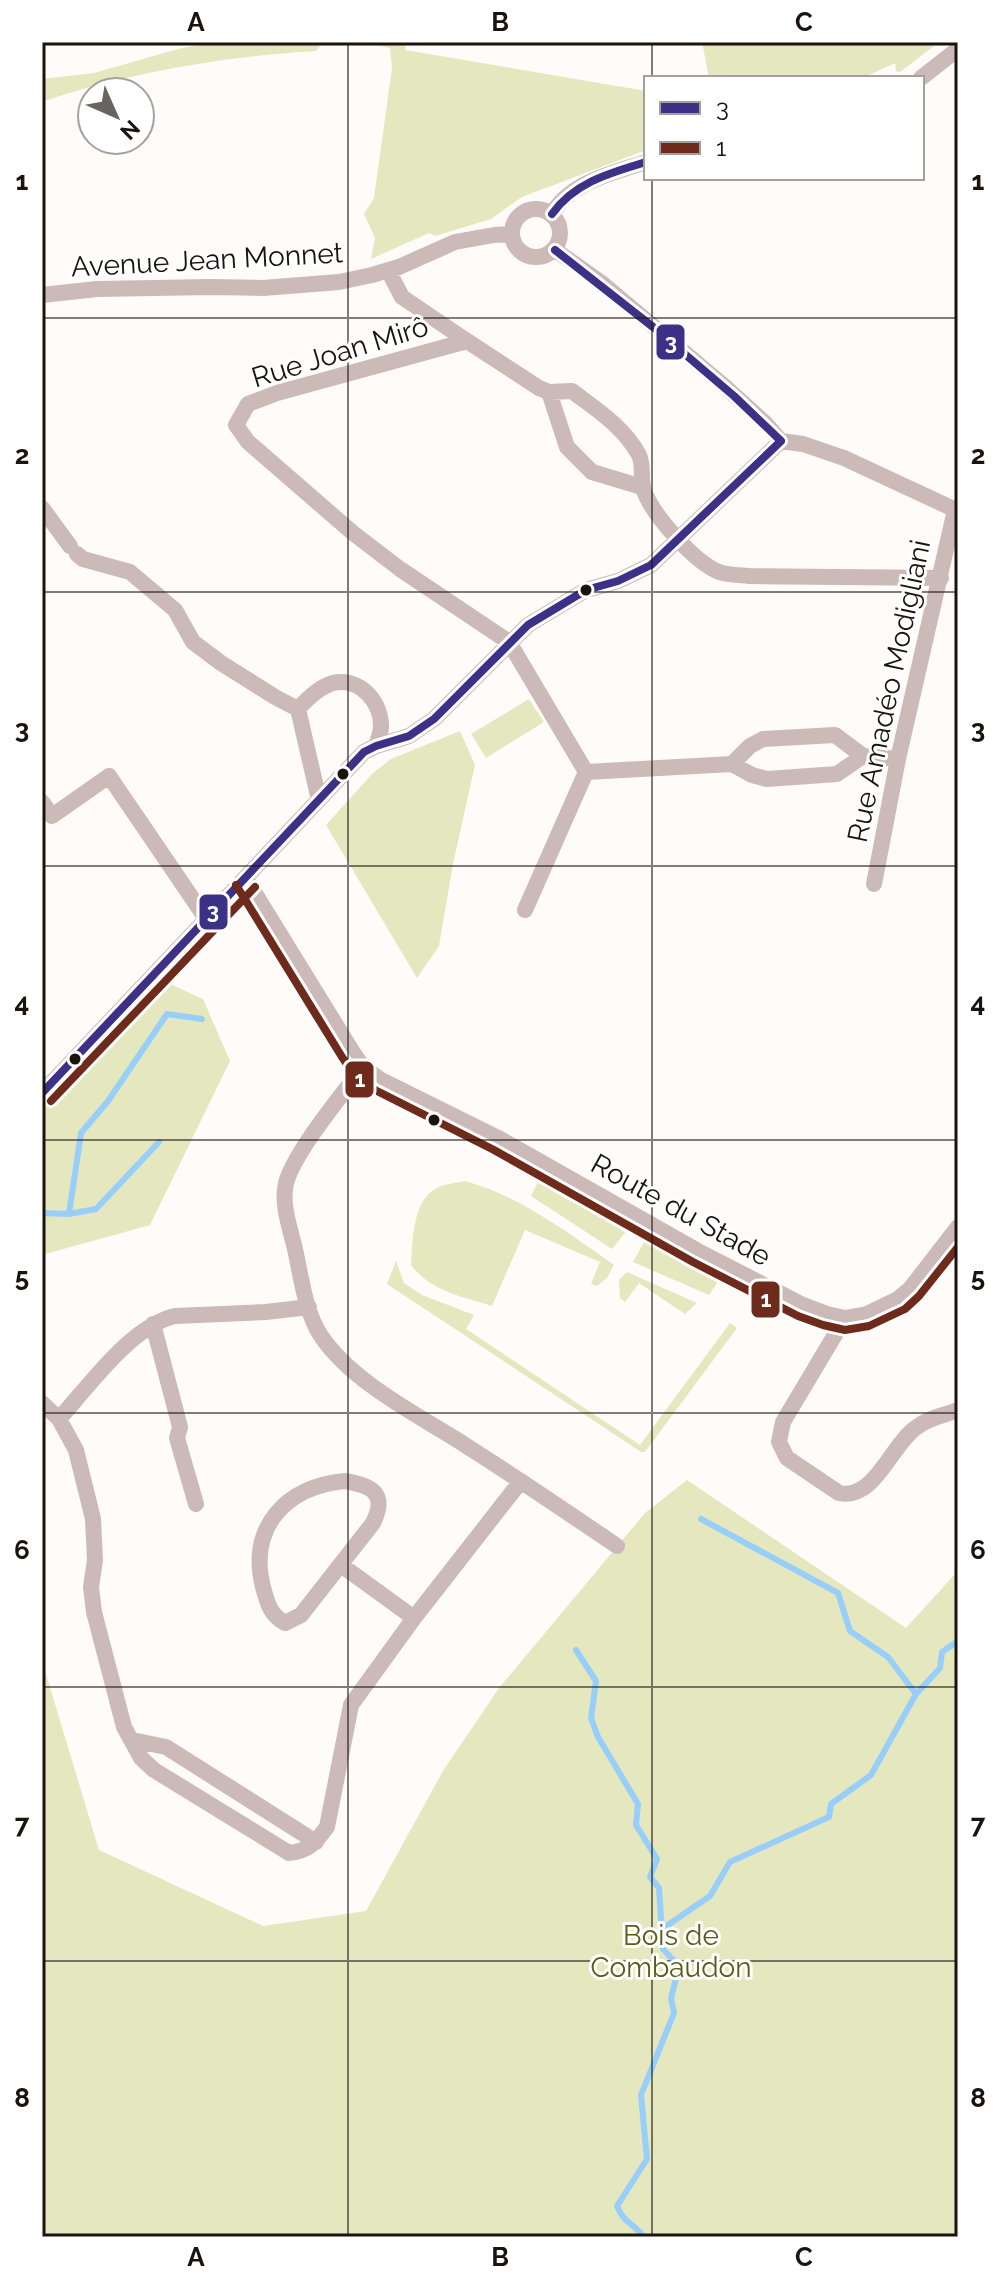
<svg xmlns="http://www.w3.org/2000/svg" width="1000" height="2279" font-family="Raleway,sans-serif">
	<rect width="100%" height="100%" fill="#fefbf9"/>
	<path fill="#e5e7be" d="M215,42H323L316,51C227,56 126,73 42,102V79L94,73L178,49Z
		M361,42H406L405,50L646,91V150L522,197L491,219L435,236L429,233L371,259L375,238L364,214L374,198L392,68L390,48Z
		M702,42H939L900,72L896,71L895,63L863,78H709Z
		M529,699L544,722L486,758L471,734Z
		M460,731L475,765L453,864L439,946L417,978L326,825L373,773L391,759Z
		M168,983L203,999L230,1061L150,1225L42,1255V1107Z
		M465,1181C520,1196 568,1233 614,1265L607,1278L597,1286L591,1284L600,1262L525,1230L492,1306C461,1296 432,1292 411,1265C413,1241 412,1203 435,1189C443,1184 456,1183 465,1181Z
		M538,1182L627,1230L612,1249L531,1196Z
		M647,1237L720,1279L709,1295L633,1262Z
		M396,1261L404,1283L422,1295L474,1315L466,1329L640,1445L730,1323L737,1328L645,1452H641L387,1284Z
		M627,1272L697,1303L685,1314L639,1283L625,1302L620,1298L619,1280Z
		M687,1480L906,1628L954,1575L958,1517V2237H42V1661L99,1850L263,1926L366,1911L443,1771L499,1688L645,1513Z"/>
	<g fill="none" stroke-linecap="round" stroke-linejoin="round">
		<path stroke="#98cefa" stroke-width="6" d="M42,1213L69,1214L81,1133L108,1101L167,1014L202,1019
			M69,1214L96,1209L159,1142
			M701,1519L838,1593L850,1631L888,1657L916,1694
			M576,1650L596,1681L591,1718L598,1737L638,1804L636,1825L657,1859L650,1877L659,1888L663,1949L679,1966L671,1998L674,2013L641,2095L647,2159L617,2206C624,2224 633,2222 644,2237
			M662,1929L710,1896L730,1862L829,1817L831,1804L871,1775L916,1694L940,1668L942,1652L958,1641"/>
		<path stroke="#cbbab8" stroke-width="16" d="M921,78L958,49
			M512 233a24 24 0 1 1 48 0a24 24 0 1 1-48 0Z
			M552,214C570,182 613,173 646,162
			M555,250L603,284L723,385L765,423L781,441L803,444L844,458L958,511
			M388,270L402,297L467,341
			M42,295L97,289L210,287L263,288L339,282L372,275L399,267L455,242L494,235L511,234
			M549,392L567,447L592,472L642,487
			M42,508L70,546
			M77,554L83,559L130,572L175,610L193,642L221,663L275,697L298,709
			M863,756L837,774L767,779L752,775L732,764L586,772L509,642L400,569L353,533L248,442L236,425L248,404L277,393L467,341L539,388L549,392L572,391C596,409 624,427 639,455C644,465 640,480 644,491C653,515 694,562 719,572C728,575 739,575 749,576L941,578
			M732,764L750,746L763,739L835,735L863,756L898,759
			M319,800L298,709C307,699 319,687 333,683C360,677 382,702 381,728C380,734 378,740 376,746
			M42,802L52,816L109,776L207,920
			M246,879L352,1051L363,1067L381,1080L500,1139L698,1251L803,1305L827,1314L845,1318L867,1314L898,1299L910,1289L958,1227
			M874,884L898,759L955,510
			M525,910L586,772
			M363,1067C342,1095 295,1151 286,1183C281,1204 290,1228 295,1249C301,1276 305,1312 321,1336C353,1383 418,1415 465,1445C517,1478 567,1512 617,1546
			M42,1093L364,752L376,746L409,736L434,719L528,625L586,590L618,581L651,565L781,441
			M845,1318L783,1422L779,1442L787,1458L839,1493C875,1501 891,1444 917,1427C928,1418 945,1415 958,1410
			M153,1324L180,1427L177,1438L196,1504
			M42,1403L59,1419L76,1450L93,1519L95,1560L91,1587L94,1612L124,1727L141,1758L154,1770L289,1853C309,1851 315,1843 327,1827L351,1705L414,1618L521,1481
			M59,1419C89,1386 131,1326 175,1316L266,1312L309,1307
			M344,1481C371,1485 388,1493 373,1523L301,1615L285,1623C270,1615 267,1602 263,1587C248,1527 286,1487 344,1481Z
			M341,1565L414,1618
			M132,1740L166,1747L316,1842"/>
		<g stroke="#fff" stroke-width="14">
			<path id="bus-1" d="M552,214C575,182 610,173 646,162
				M555,250L653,327L734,396L781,441
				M42,1093L364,752L376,746L409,736L434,719L528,625L586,590L618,581L651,565L781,441"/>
		</g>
		<g stroke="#fff" stroke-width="14">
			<path id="bus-2" d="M236,885L342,1057L355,1076L375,1090L494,1150L693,1262L798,1316L823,1325L845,1330L869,1326L905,1309L919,1296L958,1247
				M51,1101L255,887"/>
		</g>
		<use href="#bus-1" stroke="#3c3187" stroke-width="8"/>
		<use href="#bus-2" stroke="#6e2a1b" stroke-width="8"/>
	</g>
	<path fill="none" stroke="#1a130e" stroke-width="2" stroke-opacity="0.55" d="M348,42V2237M652,42V78M652,178V2237M42,318H958M42,592H958M42,866H958M42,1140H958M42,1413H958M42,1687H958M42,1961H958"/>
	<g fill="#1a130e" stroke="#fff" stroke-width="3">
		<circle cx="586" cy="590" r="7"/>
		<circle cx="343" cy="774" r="7"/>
		<circle cx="75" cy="1059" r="7"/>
		<circle cx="434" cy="1120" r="7"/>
	</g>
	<g text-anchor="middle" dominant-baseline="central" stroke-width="6" stroke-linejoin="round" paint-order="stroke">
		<g font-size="28" fill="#1a130e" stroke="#fff">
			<text transform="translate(207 260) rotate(-3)">Avenue Jean Monnet</text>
			<text transform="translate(340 352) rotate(-17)">Rue Joan Mirô</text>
			<text transform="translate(889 691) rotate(-78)">Rue Amadéo Modigliani</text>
			<text transform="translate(681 1210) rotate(29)">Route du Stade</text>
		</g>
		<g font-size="28" fill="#585d16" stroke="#fff">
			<text x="671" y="1935">Bois de<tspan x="671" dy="32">Combaudon</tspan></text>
		</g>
	</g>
	<g stroke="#fff" stroke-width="3">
		<rect x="655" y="323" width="31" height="38" rx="8" fill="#3c3187"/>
		<rect x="198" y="893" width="31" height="38" rx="8" fill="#3c3187"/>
		<rect x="344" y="1060" width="31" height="39" rx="8" fill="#6e2a1b"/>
		<rect x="750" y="1280" width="31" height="39" rx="8" fill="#6e2a1b"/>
	</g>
	<g font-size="22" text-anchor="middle" font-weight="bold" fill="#fff">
		<text x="671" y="350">3</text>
		<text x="213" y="919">3</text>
		<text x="360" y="1087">1</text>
		<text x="766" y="1307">1</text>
	</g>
	<rect width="1000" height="2279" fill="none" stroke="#ffffff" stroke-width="88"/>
	<rect x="644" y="76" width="280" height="104" fill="#ffffff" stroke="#a3a19f" stroke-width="2"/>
	<rect x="660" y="102" width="40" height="12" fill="#3c3187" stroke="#a3a19f" stroke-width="2"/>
	<text x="716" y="116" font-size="24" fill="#1a130e">3</text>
	<rect x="660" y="142" width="40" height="12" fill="#6e2a1b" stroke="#a3a19f" stroke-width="2"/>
	<text x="716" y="156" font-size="24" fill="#1a130e">1</text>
	<g transform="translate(116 116) rotate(135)"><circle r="38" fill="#ffffff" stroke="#a3a19f" stroke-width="2"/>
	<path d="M0-6L14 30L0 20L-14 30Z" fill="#6a6460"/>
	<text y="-12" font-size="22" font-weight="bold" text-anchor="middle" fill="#1a130e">N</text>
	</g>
	<rect x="44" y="44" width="912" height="2191" fill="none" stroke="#1a130e" stroke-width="3"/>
	<g font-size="26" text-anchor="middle" font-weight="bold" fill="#1a130e">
		<text x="196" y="31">A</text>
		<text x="500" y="31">B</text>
		<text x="804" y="31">C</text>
		<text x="22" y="190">1</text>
		<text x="978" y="190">1</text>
		<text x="22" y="464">2</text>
		<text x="978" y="464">2</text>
		<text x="22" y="738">3</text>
		<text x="978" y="738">3</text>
		<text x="22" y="1012">4</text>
		<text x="978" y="1012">4</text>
		<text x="22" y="1286">5</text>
		<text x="978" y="1286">5</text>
		<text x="22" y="1559">6</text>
		<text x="978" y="1559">6</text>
		<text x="22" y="1833">7</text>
		<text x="978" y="1833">7</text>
		<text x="22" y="2107">8</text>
		<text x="978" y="2107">8</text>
		<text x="196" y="2266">A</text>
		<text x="500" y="2266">B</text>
		<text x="804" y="2266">C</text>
	</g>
</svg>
